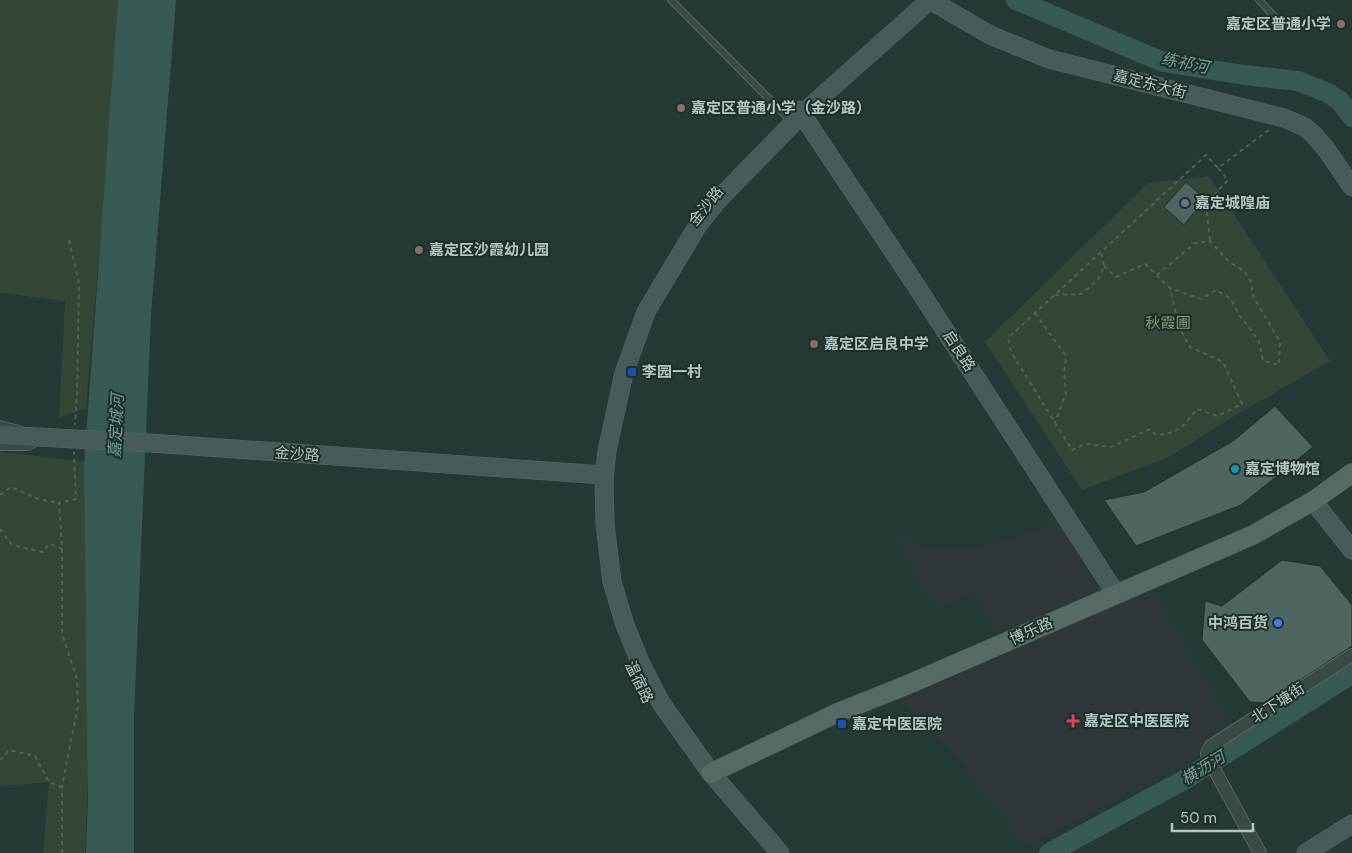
<svg xmlns="http://www.w3.org/2000/svg" width="1352" height="853" font-family="'DM Sans','Noto Sans SC',sans-serif">
	<rect width="100%" height="100%" fill="#253936"/>
	<path fill="#30373b" d="M1060,524L1100,589L998,633L976,590L939,609L899,540L933,550L982,547Z
		M1148,586L1223,715L1228,727L1200,756L1028,846L963,763L902,701Z"/>
	<path fill="#344737" d="M0,0H122L118,32L86,408L59,418L65,301L0,293Z
		M1209,176L1330,361L1231,418L1167,458L1082,490L985,342L1148,183Z
		M0,452L88,462L91,698L85,853H43L49,782L0,786Z"/>
	<path fill="#375a54" d="M118,0H176L151,315L134,715V853H86L88,799L84,465Z"/>
	<g fill="none" stroke-linecap="round" stroke-linejoin="round">
		<path stroke="#375a54" stroke-width="20" d="M1016,0L1163,62L1244,75L1298,81L1328,93L1340,101L1352,117
			M1049,853L1184,780L1352,674"/>
	</g>
	<path fill="#4e6561" stroke="#20312e" d="M1186,182L1205,199L1184,225L1164,207Z
		M1275,406L1313,447L1241,505L1136,546L1104,500L1144,492L1233,441Z
		M1282,560L1320,566L1352,605V646L1265,703L1250,702L1202,640L1205,601L1222,606Z"/>
	<g fill="none" stroke-linecap="round" stroke-linejoin="round">
		<g stroke="#576865" stroke-width="8">
			<path id="lane" d="M671,0L789,119
				M1259,0L1283,26
				M0,424L19,429
				M0,447H28L38,442"/>
		</g>
		<g stroke="#576865" stroke-width="14">
			<path id="street" d="M1260,853L1208,758L1207,753L1211,746L1352,655"/>
		</g>
		<g stroke="#576865" stroke-width="19">
			<path id="secondary" d="M930,0L990,35L1049,59L1284,118L1305,127L1314,135L1326,149L1352,187
				M799,110L915,284L1116,594
				M0,435L150,443L604,475
				M1313,501L1352,550
				M780,853L711,773L661,703L640,662L625,625L612,582L605,524L604,479L607,451L624,373L646,312L698,225L718,200L802,114L930,0
				M1306,853L1352,824"/>
		</g>
		<g stroke="#455653" stroke-width="20">
			<path id="primary" d="M711,773L837,713L907,685L1253,535L1313,501L1352,473"/>
		</g>
		<path stroke="#506358" stroke-width="2" stroke-dasharray="4 4" stroke-linecap="butt" d="M69,240L79,283L77,393L75,425
			M1210,240L1206,204L1228,180L1218,168
			M1104,266L1116,277L1145,264L1170,288L1179,327L1190,347L1223,362L1242,404L1217,416L1197,409C1183,426 1179,434 1156,435L1150,429L1111,447L1085,444L1072,450L1011,352L1008,338L1206,155L1218,168L1270,129
			M1157,275L1195,243L1210,241L1229,262L1244,271L1251,282L1253,296L1280,342L1279,365L1263,361L1259,341L1240,316L1230,298L1216,290L1201,299L1170,288
			M1055,295L1081,294L1098,280L1104,266L1101,252
			M1035,313L1066,356L1064,372L1066,393L1055,422
			M0,495L11,487L38,499L59,503
			M0,529L12,545L43,552L49,544L65,550
			M0,760L9,750L35,756L49,782L61,787
			M62,853V787L78,705L77,679L62,634V549L59,503L76,499L74,452"/>
		<use href="#lane" stroke="#394a47" stroke-width="6"/>
		<use href="#street" stroke="#394a47" stroke-width="12"/>
		<use href="#secondary" stroke="#475c5a" stroke-width="18"/>
		<use href="#primary" stroke="#576a66" stroke-width="19"/>
	</g>
	<g fill="#8d6e63" stroke="#1e2f2c" stroke-width="2">
		<circle cx="1341" cy="24" r="5"/>
		<circle cx="681" cy="108" r="5"/>
		<circle cx="419" cy="250" r="5"/>
		<circle cx="814" cy="344" r="5"/>
	</g>
	<circle fill="#6b7280" stroke="#1e2f2c" stroke-width="2" cx="1185" cy="203" r="5"/>
	<g fill="#1a4fb4" stroke="#1e2f2c" stroke-width="2">
		<rect x="627" y="367" width="10" height="10" rx="2.5"/>
		<rect x="837" y="719" width="10" height="10" rx="2.5"/>
	</g>
	<circle fill="#0f9aa8" stroke="#1e2f2c" stroke-width="2" cx="1235" cy="469" r="5"/>
	<circle fill="#3f7fe0" stroke="#1e2f2c" stroke-width="2" cx="1278" cy="623" r="5"/>
	<path fill="#e0444e" stroke="#1e2f2c" stroke-width="2" d="M1070.5 713.5h5v5h5v5h-5v5h-5v-5h-5v-5h5z"/>
	<g text-anchor="middle" dominant-baseline="central" stroke-width="4" stroke-linejoin="round" paint-order="stroke">
		<g font-size="15" font-weight="bold" fill="#b4c5c3" stroke="#1e2f2c" text-anchor="start">
			<text x="1331" y="24" text-anchor="end">嘉定区普通小学</text>
			<text x="691" y="108">嘉定区普通小学（金沙路）</text>
			<text x="1195" y="203">嘉定城隍庙</text>
			<text x="429" y="250">嘉定区沙霞幼儿园</text>
			<text x="824" y="344">嘉定区启良中学</text>
			<text x="642" y="372">李园一村</text>
			<text x="1245" y="469">嘉定博物馆</text>
			<text x="1268" y="623" text-anchor="end">中鸿百货</text>
			<text x="1084" y="721">嘉定区中医医院</text>
			<text x="852" y="724">嘉定中医医院</text>
		</g>
		<g font-size="15" fill="#b4c5c3" stroke="#1e2f2c">
			<text transform="translate(1150 84) rotate(14)">嘉定东大街</text>
			<text transform="translate(706 206) rotate(-51)">金沙路</text>
			<text transform="translate(959 351) rotate(57)">启良路</text>
			<text transform="translate(297 454) rotate(4)">金沙路</text>
			<text transform="translate(1031 631) rotate(-24)">博乐路</text>
			<text transform="translate(639 682) rotate(64)">温宿路</text>
			<text transform="translate(1278 703) rotate(-33)">北下塘街</text>
		</g>
		<g font-size="15" fill="#889974" stroke="#1e2f2c">
			<text x="1168" y="323">秋霞圃</text>
		</g>
		<g font-size="16" font-style="italic" fill="#71a198" stroke="#1e2f2c">
			<text transform="translate(1185 63) rotate(11)">练祁河</text>
			<text transform="translate(116 426) rotate(-87)">嘉定城河</text>
			<text transform="translate(1203 768) rotate(-32)">横沥河</text>
		</g>
	</g>
	<path d="M1172 823v8h81v-8" fill="none" stroke="#b4c5c3" stroke-width="2.5"/>
	<text x="1180" y="823" font-size="15" fill="#b4c5c3" stroke="#1e2f2c" stroke-width="4" paint-order="stroke">50 m</text>
</svg>
